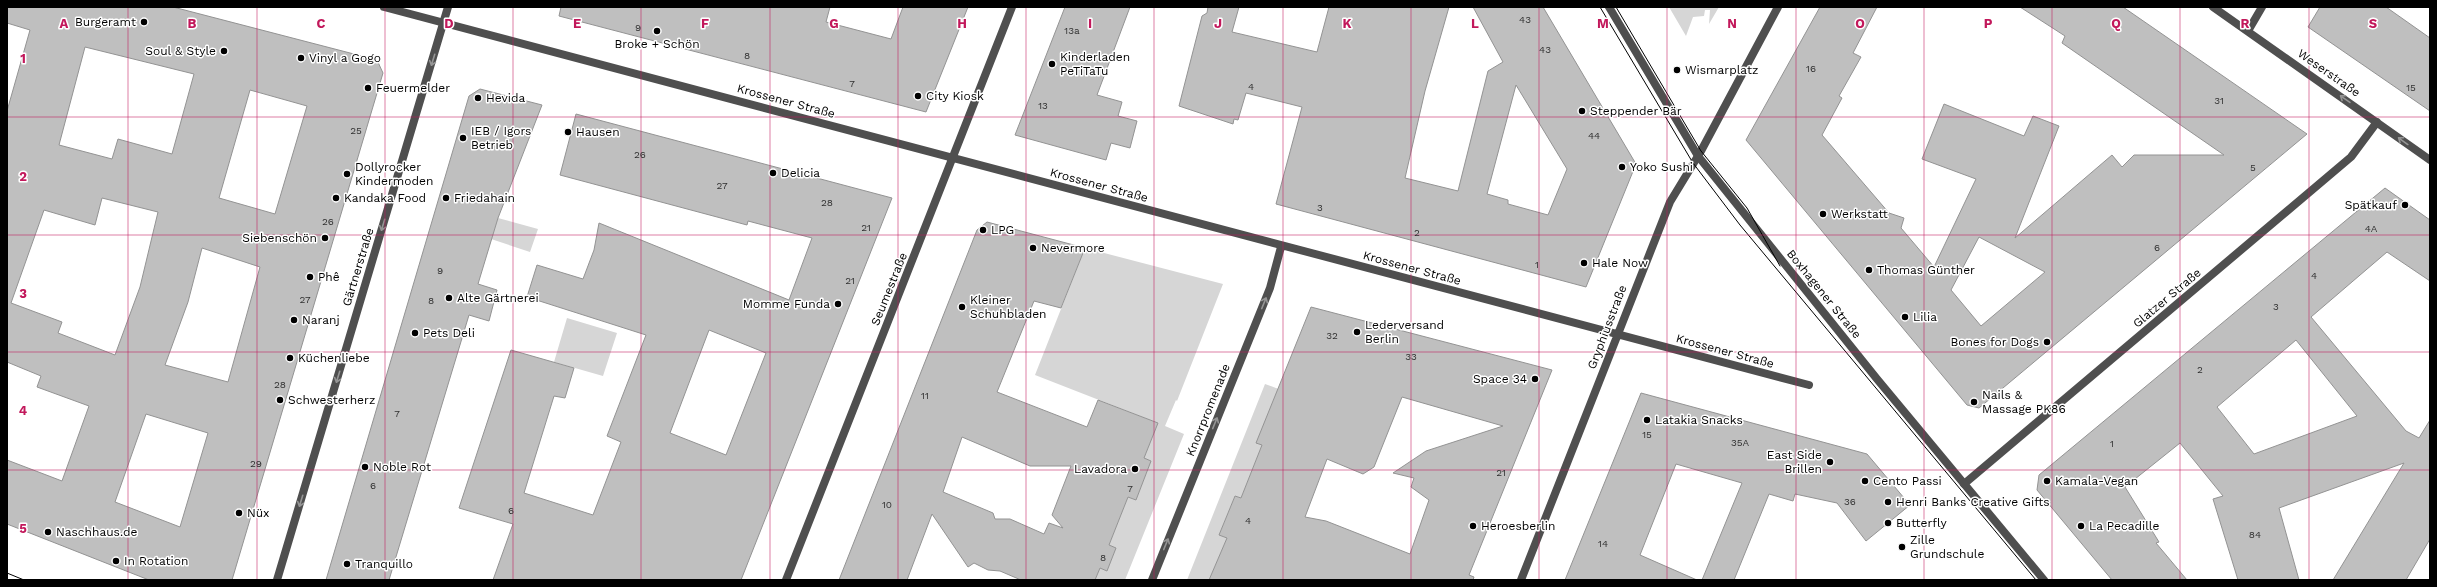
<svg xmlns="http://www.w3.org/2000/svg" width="2437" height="587" font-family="'Work Sans',sans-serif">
	<rect width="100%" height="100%" fill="#fff"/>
	<path fill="#d6d6d6" d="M1669,7H1719L1709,24L1710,10H1705L1704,16L1693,17L1686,36Z
		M498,218L538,229L530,252L491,239Z
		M1085,248L1223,284L1177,401L1176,400L1165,426L1184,434L1125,580H1095L1100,568L1107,571L1116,548L1109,545L1128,497L1136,500L1151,461L1144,458L1158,423L1035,375Z
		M567,318L617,333L603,376L554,362Z
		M1265,384L1284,391L1257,443L1262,445L1241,498L1235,496L1219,535L1227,538L1209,580H1187Z"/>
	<path fill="#bfbfbf" stroke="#939393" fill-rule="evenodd" d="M7,7H173L377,60L383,73L232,580H149L7,524V460L62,481L89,406L37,387L41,376L7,362V111L30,30L7,23ZM85,47L194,74L172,154L118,139L112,159L59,145ZM250,90L307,106L275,214L219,198ZM102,198L158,212L140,287L115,355L58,333L62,322L11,303L44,210L95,225ZM202,248L260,267L228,382L165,365L188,302ZM146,414L208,433L180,527L115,502Z
		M561,7H830L826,22L891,39L903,7H968L926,112L559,16Z
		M1065,7H1130L1097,95L1122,102L1118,116L1137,121L1130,148L1111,143L1106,160L1015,135Z
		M1208,7H1239L1232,32L1317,52L1329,7H1449L1425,91L1405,178L1458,191L1488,71L1503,62L1473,7H1543L1636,164L1586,287L1276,204L1302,107L1246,93L1238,120L1234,119L1233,124L1179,106L1202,16L1207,13ZM1516,85L1567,169L1548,215L1508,204V200L1487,194Z
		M1820,7H1877L1853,53L1861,57L1839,96L1842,98L1822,135L1889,213L1904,218L1901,228L1934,267L1976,179L1922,159L1944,104L2024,136L2033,116L2059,126L2015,238L2112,155L2122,167L2134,155H2224L2062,43L2065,36L2020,7H2123L2307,134L1979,408L1967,405L1746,140ZM1979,237L2045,272L1981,326L1951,290Z
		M2320,7H2386L2430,38V111L2308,27Z
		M480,89L542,105L498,218L478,284L497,290L489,321L469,315L389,580H326L469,96Z
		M576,114L892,198L741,580H493L513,524L459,508L511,350L574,368L565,398L554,396L524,493L593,515L621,442L607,436L646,335L527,297L537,265L583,279L594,250L599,223L789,300L812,238L748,221L747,225L560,175ZM709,330L766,353L726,455L670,433Z
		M2385,188L2430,220V281L2387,252L2311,317L2406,431L2419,438L2430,420V539L2406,580H2333L2404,463L2279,508L2299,580H2238L2213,499L2223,496L2180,443L2125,487L2159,542L2156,543L2187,580H2112L2037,490L2039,475ZM2296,340L2357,416L2254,454L2217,407Z
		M987,222L1085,248L1061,308L1034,301L997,392L1087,427L1098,400L1158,423L1144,458L1151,461L1136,500L1128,497L1109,545L1116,548L1107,571L1100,568L1095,580H1021L1000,571L988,570L974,563L968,567L932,514L907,580H839L977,230ZM962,437L1030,466H1071L1052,515L1063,528L1049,523L1044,534L1010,519H995L993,513L943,492Z
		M1311,307L1552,370L1469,575L1474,577L1473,580H1209L1227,538L1219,535L1235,496L1241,498L1262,445L1256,443ZM1402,397L1503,426L1426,451L1393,473L1414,478L1411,487L1429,500L1410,554L1326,521L1305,517L1327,459L1363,474L1374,467Z
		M1641,393L1867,454L1910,505L1866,541L1837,503L1795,494L1793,501L1769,494L1734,580H1702L1742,483L1676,464L1640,555L1697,580H1565Z"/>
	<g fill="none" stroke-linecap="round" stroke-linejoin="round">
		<path stroke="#4f4f4f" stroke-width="8" d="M384,7L1809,385
			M2213,7L2430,160
			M2248,31L2262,7
			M1964,484L2351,157L2377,122
			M277,580L448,7
			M786,580L1012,7
			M1152,580L1270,288L1281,247
			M1521,580L1670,202L1701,151L1778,7"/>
		<path stroke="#4f4f4f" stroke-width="8" d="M1609,7L1698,156L1877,379L2044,580"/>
		<path stroke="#000" stroke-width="1" d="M1600,7L1693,163L1740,225L2036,580
			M1616,7L1701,151L1747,208L1780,266
			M7,573L24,580"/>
	</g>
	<defs><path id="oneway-shaft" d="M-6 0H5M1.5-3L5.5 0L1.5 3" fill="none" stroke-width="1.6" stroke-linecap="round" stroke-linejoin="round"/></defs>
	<g stroke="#959595">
		<use href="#oneway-shaft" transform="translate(433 60) rotate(107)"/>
		<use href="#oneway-shaft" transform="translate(2345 99) rotate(-145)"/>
		<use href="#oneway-shaft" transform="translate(2403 141) rotate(-144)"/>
		<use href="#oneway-shaft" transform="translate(383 225) rotate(107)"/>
		<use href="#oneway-shaft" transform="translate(1264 303) rotate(-68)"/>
		<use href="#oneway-shaft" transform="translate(338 377) rotate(107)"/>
		<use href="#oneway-shaft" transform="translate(1215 423) rotate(-68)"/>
		<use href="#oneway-shaft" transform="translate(301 501) rotate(107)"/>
		<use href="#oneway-shaft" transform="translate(1166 544) rotate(-68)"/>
	</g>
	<path fill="none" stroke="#c2185b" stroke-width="1" stroke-opacity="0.55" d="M128,7V580M257,7V580M385,7V580M513,7V580M641,7V580M770,7V580M898,7V580M1026,7V580M1154,7V580M1283,7V580M1411,7V580M1539,7V580M1667,7V580M1796,7V580M1924,7V580M2052,7V580M2180,7V580M2309,7V580M7,117H2430M7,235H2430M7,352H2430M7,470H2430"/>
	<g fill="#000" stroke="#fff" stroke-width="1.5">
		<circle cx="144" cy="22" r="4"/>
		<circle cx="657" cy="31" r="4"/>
		<circle cx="224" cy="51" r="4"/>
		<circle cx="301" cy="58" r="4"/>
		<circle cx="1052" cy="64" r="4"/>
		<circle cx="1677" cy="70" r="4"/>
		<circle cx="368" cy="88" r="4"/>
		<circle cx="918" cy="96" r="4"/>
		<circle cx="478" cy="98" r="4"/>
		<circle cx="1582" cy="111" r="4"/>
		<circle cx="568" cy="132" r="4"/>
		<circle cx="463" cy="138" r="4"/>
		<circle cx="1622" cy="167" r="4"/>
		<circle cx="773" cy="173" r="4"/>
		<circle cx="347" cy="174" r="4"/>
		<circle cx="336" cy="198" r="4"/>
		<circle cx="446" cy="198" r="4"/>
		<circle cx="2405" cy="205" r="4"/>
		<circle cx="1823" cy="214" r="4"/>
		<circle cx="983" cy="230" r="4"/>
		<circle cx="325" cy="238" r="4"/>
		<circle cx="1033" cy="248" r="4"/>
		<circle cx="1584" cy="263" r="4"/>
		<circle cx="1869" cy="270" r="4"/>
		<circle cx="310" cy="277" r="4"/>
		<circle cx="449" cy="298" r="4"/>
		<circle cx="838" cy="304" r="4"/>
		<circle cx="962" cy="307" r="4"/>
		<circle cx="1905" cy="317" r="4"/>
		<circle cx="294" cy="320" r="4"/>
		<circle cx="1357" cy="332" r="4"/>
		<circle cx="415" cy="333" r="4"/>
		<circle cx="2047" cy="342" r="4"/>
		<circle cx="290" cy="358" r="4"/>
		<circle cx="1535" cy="379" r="4"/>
		<circle cx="280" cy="400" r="4"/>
		<circle cx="1974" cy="402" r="4"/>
		<circle cx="1647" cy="420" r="4"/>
		<circle cx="1830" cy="462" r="4"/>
		<circle cx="365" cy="467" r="4"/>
		<circle cx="1135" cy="469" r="4"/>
		<circle cx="1865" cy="481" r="4"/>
		<circle cx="2047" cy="481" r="4"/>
		<circle cx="1888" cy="502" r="4"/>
		<circle cx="239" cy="513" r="4"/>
		<circle cx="1888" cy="523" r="4"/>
		<circle cx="1473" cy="526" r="4"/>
		<circle cx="2081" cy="526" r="4"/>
		<circle cx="48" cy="532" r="4"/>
		<circle cx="1902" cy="547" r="4"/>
		<circle cx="116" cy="561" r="4"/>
		<circle cx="347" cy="564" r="4"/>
	</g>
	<g text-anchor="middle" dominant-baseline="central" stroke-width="3" stroke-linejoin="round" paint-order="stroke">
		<g font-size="10" fill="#303030">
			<text x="1525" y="19">43</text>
			<text x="638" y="27">9</text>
			<text x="1072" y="30">13a</text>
			<text x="1545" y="49">43</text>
			<text x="747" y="55">8</text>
			<text x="1811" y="68">16</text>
			<text x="852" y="83">7</text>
			<text x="1251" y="86">4</text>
			<text x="2411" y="87">15</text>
			<text x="2219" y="100">31</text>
			<text x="1043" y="105">13</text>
			<text x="356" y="130">25</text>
			<text x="1594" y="135">44</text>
			<text x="640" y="154">26</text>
			<text x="2253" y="167">5</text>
			<text x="722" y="185">27</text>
			<text x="827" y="202">28</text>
			<text x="1320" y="207">3</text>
			<text x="328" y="221">26</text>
			<text x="866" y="227">21</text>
			<text x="2371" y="228">4A</text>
			<text x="1417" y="232">2</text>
			<text x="2157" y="247">6</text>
			<text x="1537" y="264">1</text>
			<text x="440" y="270">9</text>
			<text x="2314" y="275">4</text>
			<text x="850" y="280">21</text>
			<text x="305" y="299">27</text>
			<text x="431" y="300">8</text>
			<text x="2276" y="306">3</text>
			<text x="1332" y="335">32</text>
			<text x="1411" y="356">33</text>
			<text x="2200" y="369">2</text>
			<text x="280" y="384">28</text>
			<text x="925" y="395">11</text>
			<text x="397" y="413">7</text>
			<text x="1647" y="434">15</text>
			<text x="1740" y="442">35A</text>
			<text x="2112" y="443">1</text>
			<text x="256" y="463">29</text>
			<text x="1501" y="472">21</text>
			<text x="373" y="485">6</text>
			<text x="1130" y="488">7</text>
			<text x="1850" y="501">36</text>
			<text x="887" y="504">10</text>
			<text x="511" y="510">6</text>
			<text x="1248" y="520">4</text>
			<text x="2255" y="534">84</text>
			<text x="1603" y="543">14</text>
			<text x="1103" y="557">8</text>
		</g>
		<g font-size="12" fill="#000" stroke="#fff" text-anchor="start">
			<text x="136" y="22" text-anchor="end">Burgeramt</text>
			<text x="657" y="44" text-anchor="middle">Broke + Schön</text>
			<text x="216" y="51" text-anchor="end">Soul &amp; Style</text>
			<text x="1060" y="57">Kinderladen<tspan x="1060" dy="14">PeTiTaTu</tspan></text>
			<text x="309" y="58">Vinyl a Gogo</text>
			<text x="1685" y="70">Wismarplatz</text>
			<text x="376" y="88">Feuermelder</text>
			<text x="926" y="96">City Kiosk</text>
			<text x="486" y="98">Hevida</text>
			<text x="1590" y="111">Steppender Bär</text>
			<text x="471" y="131">IEB / Igors<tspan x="471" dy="14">Betrieb</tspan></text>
			<text x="576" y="132">Hausen</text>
			<text x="355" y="167">Dollyrocker<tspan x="355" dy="14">Kindermoden</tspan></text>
			<text x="1630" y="167">Yoko Sushi</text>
			<text x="781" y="173">Delicia</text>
			<text x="344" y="198">Kandaka Food</text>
			<text x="454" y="198">Friedahain</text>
			<text x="2397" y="205" text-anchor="end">Spätkauf</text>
			<text x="1831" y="214">Werkstatt</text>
			<text x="991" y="230">LPG</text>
			<text x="317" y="238" text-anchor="end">Siebenschön</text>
			<text x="1041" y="248">Nevermore</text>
			<text x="1592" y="263">Hale Now</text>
			<text x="1877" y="270">Thomas Günther</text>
			<text x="318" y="277">Phê</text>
			<text x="457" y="298">Alte Gärtnerei</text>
			<text x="970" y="300">Kleiner<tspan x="970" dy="14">Schuhbladen</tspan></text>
			<text x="830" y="304" text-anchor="end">Momme Funda</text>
			<text x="1913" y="317">Lilia</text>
			<text x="302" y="320">Naranj</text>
			<text x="1365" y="325">Lederversand<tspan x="1365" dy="14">Berlin</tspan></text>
			<text x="423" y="333">Pets Deli</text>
			<text x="2039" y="342" text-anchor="end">Bones for Dogs</text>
			<text x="298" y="358">Küchenliebe</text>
			<text x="1527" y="379" text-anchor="end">Space 34</text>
			<text x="1982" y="395">Nails &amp;<tspan x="1982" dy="14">Massage PK86</tspan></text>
			<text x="288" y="400">Schwesterherz</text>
			<text x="1655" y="420">Latakia Snacks</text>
			<text x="1822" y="455" text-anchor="end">East Side<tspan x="1822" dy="14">Brillen</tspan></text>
			<text x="373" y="467">Noble Rot</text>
			<text x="1127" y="469" text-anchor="end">Lavadora</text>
			<text x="1873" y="481">Cento Passi</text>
			<text x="2055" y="481">Kamala-Vegan</text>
			<text x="1896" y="502">Henri Banks Creative Gifts</text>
			<text x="247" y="513">Nüx</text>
			<text x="1896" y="523">Butterfly</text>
			<text x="1481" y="526">Heroesberlin</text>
			<text x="2089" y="526">La Pecadille</text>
			<text x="56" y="532">Naschhaus.de</text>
			<text x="1910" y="540">Zille<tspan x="1910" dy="14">Grundschule</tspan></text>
			<text x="124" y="561">In Rotation</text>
			<text x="355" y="564">Tranquillo</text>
		</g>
		<g font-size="12" fill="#000" stroke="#fff">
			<text transform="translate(2329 73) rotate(35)">Weserstraße</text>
			<text transform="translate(786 101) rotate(15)">Krossener Straße</text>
			<text transform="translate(1099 185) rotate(15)">Krossener Straße</text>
			<text transform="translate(358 267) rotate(-73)">Gärtnerstraße</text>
			<text transform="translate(1412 268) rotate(15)">Krossener Straße</text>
			<text transform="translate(889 289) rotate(-68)">Seumestraße</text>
			<text transform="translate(1824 294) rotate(51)">Boxhagener Straße</text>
			<text transform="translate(2167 298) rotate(-40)">Glatzer Straße</text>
			<text transform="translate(1607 327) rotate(-69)">Gryphiusstraße</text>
			<text transform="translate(1725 351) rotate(15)">Krossener Straße</text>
			<text transform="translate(1208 410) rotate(-68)">Knorrpromenade</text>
		</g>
	</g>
	<g font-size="13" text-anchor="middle" font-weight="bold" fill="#c2185b" stroke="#fff" stroke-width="3" stroke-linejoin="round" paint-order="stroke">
		<text x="64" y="28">A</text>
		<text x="192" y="28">B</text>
		<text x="321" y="28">C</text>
		<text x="449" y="28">D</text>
		<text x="577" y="28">E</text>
		<text x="705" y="28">F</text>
		<text x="834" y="28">G</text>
		<text x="962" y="28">H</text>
		<text x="1090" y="28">I</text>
		<text x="1218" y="28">J</text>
		<text x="1347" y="28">K</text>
		<text x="1475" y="28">L</text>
		<text x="1603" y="28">M</text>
		<text x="1732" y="28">N</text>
		<text x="1860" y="28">O</text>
		<text x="1988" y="28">P</text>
		<text x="2116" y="28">Q</text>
		<text x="2245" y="28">R</text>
		<text x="2373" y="28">S</text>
		<text x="23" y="63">1</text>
		<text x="23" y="181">2</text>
		<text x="23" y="298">3</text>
		<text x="23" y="415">4</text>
		<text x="23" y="533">5</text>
	</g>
	<rect width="2437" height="587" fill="none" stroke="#000000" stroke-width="16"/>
</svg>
